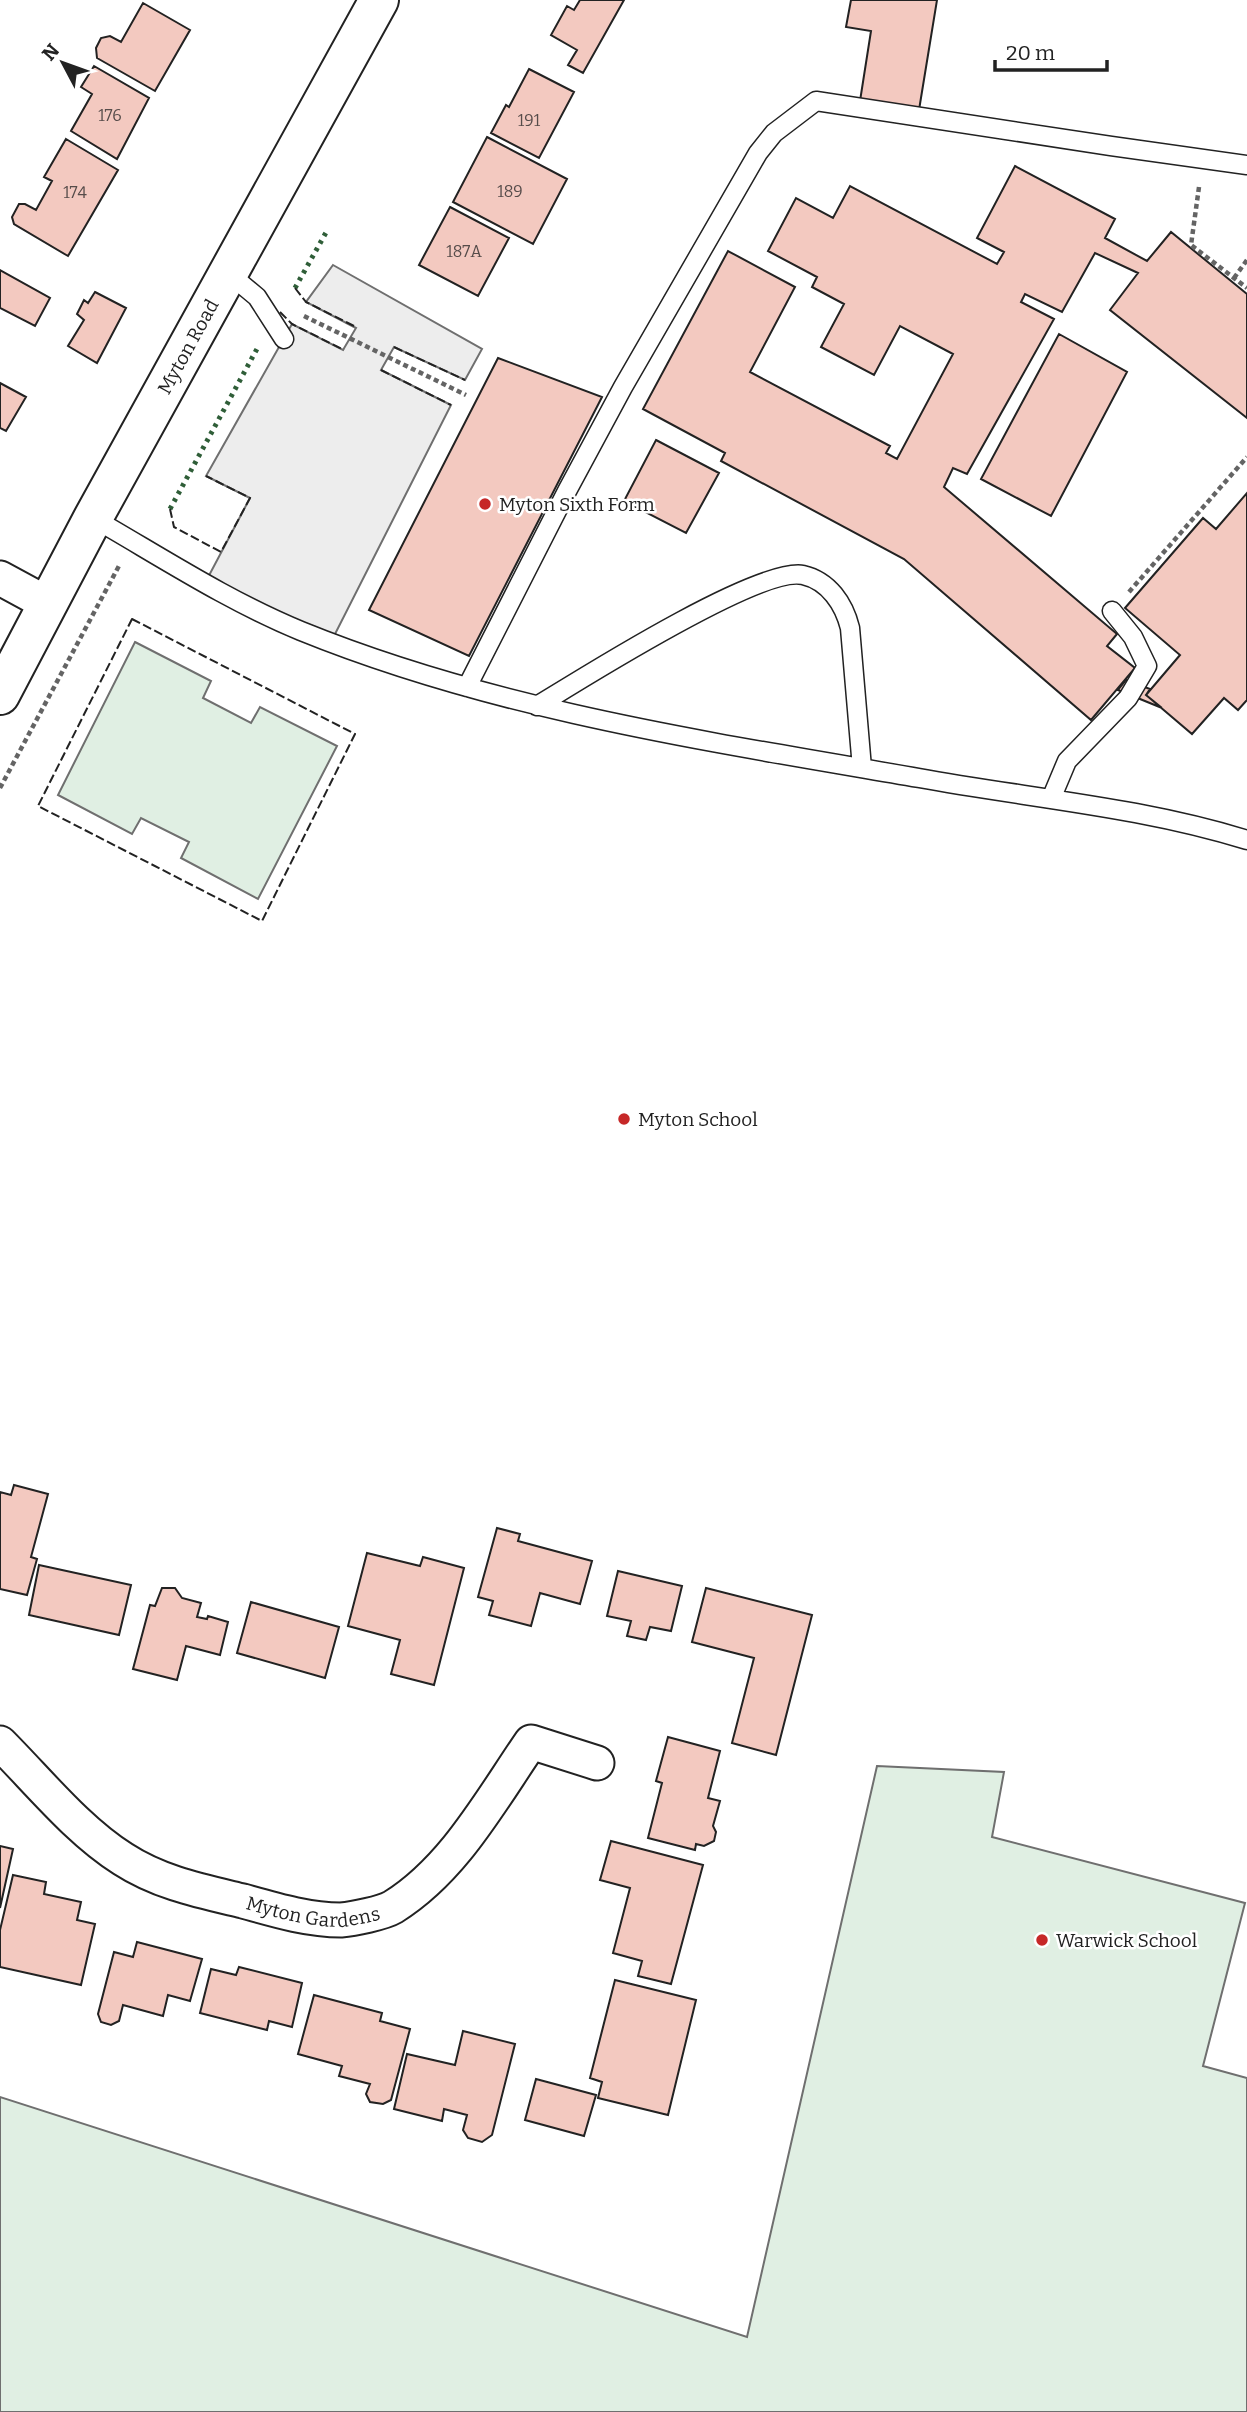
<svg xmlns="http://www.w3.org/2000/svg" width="1247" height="2412" font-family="Bitter,serif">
	<rect width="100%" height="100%" fill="#fff"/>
	<path fill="#e0efe3" stroke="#6f6f6f" stroke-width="2" d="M135,642L211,681L203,698L251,723L260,707L337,746L258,899L181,858L189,842L141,818L132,834L58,795Z
		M877,1766L1004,1772L992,1837L1245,1903L1203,2066L1247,2078V2412H0V2097L747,2337Z"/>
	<path fill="#ededed" stroke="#6f6f6f" stroke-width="2" d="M333,265L482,349L465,380L394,347L381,370L451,405L331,642L205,583L250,498L206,476L292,324L343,350L356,328L306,302Z"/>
	<path fill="#f3c9c0" stroke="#222" stroke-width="2" d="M580,0H624L583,73L568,65L577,50L551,35L567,6L574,10Z
		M851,0H937L919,110L860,101L871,31L846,27Z
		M143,3L190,30L155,91L97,58L96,48L101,38L110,36L121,42Z
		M94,66L149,98L117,159L71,131L92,94L81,87Z
		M529,69L574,92L539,158L491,133L506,105L509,107Z
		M487,137L567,179L533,244L453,202Z
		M66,139L118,170L68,256L14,224L12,217L19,204H25L36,210L52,181L44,177Z
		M1015,166L1115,219L1105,238L1147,261L1171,232L1247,294V418L1110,310L1138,273L1095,253L1062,312L1025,294L1021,302L1054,319L967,474L953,468L944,487L1117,634L1107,646L1135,668L1091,720L904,559L721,461L725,453L643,409L728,251L795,287L750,372L890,446L886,453L897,459L953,354L900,326L874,375L821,347L844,304L812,287L817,277L768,251L796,198L833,218L850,186L997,264L1004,252L977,238Z
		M450,207L509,238L478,296L419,265Z
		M0,270L50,298L35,326L0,308Z
		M95,292L126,308L97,363L68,346L84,320L77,314L84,300L88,303Z
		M1059,334L1127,372L1051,516L981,479Z
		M498,358L602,397L469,656L369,610Z
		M0,383L26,397L6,431L0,428Z
		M656,440L719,473L686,533L624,501Z
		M1247,493V700L1238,710L1224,698L1192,734L1146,695L1180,655L1125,608L1203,518L1216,529Z
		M1126,680L1150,689L1146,695L1162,708L1118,690Z
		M14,1485L48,1494L31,1557L37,1559L27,1595L0,1589V1492L11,1495Z
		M497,1528L520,1534L518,1541L592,1561L580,1604L540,1593L531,1626L489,1615L493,1601L478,1597Z
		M367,1553L420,1566L423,1557L464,1568L434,1685L391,1674L400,1640L348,1626Z
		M39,1565L131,1585L119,1635L29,1615Z
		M618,1571L682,1586L671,1631L650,1627L646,1640L627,1636L631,1621L607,1616Z
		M162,1588H175L182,1598L201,1603L197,1617L207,1619L208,1616L228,1622L220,1655L186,1646L177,1680L133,1669L150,1605L155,1606Z
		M706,1588L812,1615L776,1755L732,1743L754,1658L692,1642Z
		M251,1602L339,1627L325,1678L237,1653Z
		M668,1737L720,1751L708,1798L720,1801L713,1826L716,1832L714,1841L704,1846L696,1844L695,1850L648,1838L662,1783L656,1781Z
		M611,1841L703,1865L671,1984L638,1976L642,1961L613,1953L630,1888L600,1880Z
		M0,1846L13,1849L0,1908Z
		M13,1875L46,1882L44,1894L81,1902L77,1920L95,1924L81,1985L0,1967V1930Z
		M137,1942L202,1959L190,2001L168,1995L163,2016L123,2005L119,2021L111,2025L101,2022L98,2014L114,1952L133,1957Z
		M239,1967L302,1983L292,2027L269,2021L267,2030L200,2013L211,1969L236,1975Z
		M615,1980L696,2000L668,2115L598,2098L602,2082L590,2078Z
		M314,1995L382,2013L380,2021L410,2029L391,2100L383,2104L370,2102L366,2094L370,2084L339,2076L342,2066L298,2054Z
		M463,2031L515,2044L492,2135L482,2142L468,2138L463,2130L467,2115L444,2109L442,2121L394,2109L407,2054L455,2065Z
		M536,2079L596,2095L584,2136L525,2120Z"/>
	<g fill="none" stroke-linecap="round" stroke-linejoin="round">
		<g stroke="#222" stroke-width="21">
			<path id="lane" d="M227,272L257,297L284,339
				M93,518C161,557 228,601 301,631C498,711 711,742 919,778C1028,798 1141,807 1247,840
				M467,687L567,491L623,387L758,153L774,133L816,101L1111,146L1247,165
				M537,706C581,679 760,566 803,575C829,581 844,604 850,628L862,768
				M1051,799L1067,761L1128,698L1147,666L1133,637L1112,611"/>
		</g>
		<g stroke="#222" stroke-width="37">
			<g id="street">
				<path d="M0,578L48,604"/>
				<path id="s1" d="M0,1743C38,1781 77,1830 123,1859C160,1883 201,1891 243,1901C275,1910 308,1920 341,1920C353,1919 383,1913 393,1907C454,1869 491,1800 531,1742L597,1763"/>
			</g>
		</g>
		<g stroke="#222" stroke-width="42">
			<g id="primary">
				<path id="s2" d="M0,695L93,518L379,0"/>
			</g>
		</g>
		<path stroke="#646464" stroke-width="4.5" stroke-dasharray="5 3.5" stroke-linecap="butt" d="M1199,187L1191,245L1247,288
			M1234,278L1247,260
			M304,316L466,395
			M1129,592L1247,457
			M0,788L120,564"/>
		<use href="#lane" stroke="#fff" stroke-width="18"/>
		<use href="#street" stroke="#fff" stroke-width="33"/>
		<use href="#primary" stroke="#fff" stroke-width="38"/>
		<path stroke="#2f5e38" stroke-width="5" stroke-dasharray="3.5 5" stroke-linecap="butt" d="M295,288L328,229
			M170,509L258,347"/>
		<path stroke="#222" stroke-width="2" stroke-dasharray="9 3.5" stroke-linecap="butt" d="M295,288L306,302L356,327
			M280,312L292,324L344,350
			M394,347L465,380
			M381,370L451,405
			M170,509L174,527L221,552L250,498L206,476
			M132,619L355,734L262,921L38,806Z"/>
	</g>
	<g fill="#c62828" stroke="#fff" stroke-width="2.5">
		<circle cx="485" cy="504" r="7"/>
		<circle cx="624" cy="1119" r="7"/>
		<circle cx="1042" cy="1940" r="7"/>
	</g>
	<g text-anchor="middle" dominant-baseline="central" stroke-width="5" stroke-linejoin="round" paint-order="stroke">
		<g font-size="16" fill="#564c4a">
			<text x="110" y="115">176</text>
			<text x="529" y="120">191</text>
			<text x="510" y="191">189</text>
			<text x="75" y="192">174</text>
			<text x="464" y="251">187A</text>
		</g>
		<g font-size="19" fill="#222" stroke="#fff">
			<text stroke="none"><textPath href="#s2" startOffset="396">Myton Road</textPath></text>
			<text stroke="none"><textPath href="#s1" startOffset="369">Myton Gardens</textPath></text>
		</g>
		<g font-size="19" fill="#222" stroke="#fff" text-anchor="start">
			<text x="499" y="504">Myton Sixth Form</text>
			<text x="638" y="1119">Myton School</text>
			<text x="1056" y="1940">Warwick School</text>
		</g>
	</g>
	<g transform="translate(63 63) rotate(311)" stroke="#ffffff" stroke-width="5" paint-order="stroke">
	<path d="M0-5L12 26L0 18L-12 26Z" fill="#222222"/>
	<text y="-10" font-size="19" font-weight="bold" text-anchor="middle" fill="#222222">N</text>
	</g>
	<path d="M995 60v10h112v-10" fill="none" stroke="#222222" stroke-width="3.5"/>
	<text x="1006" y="60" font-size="21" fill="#222222" stroke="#ffffff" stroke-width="5" paint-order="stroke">20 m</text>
</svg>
